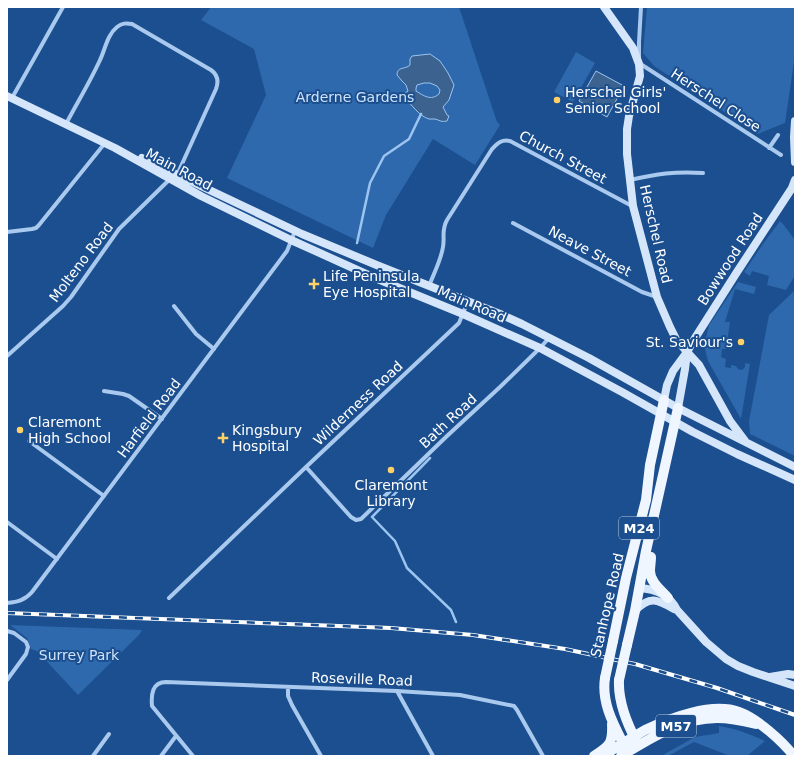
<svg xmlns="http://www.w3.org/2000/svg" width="802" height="763" font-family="'DejaVu Sans',sans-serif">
	<rect width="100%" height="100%" fill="#1b4f8f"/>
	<path fill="#2e69ad" d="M211,7H459L497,122L500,125L475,165L433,139L386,215L373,248L227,178L266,95L254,49L201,20Z
		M647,7H795V55L785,123L758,134L654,66L643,53Z
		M576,52L595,63L573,102L554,92Z
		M780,221L783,224L795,240V273L794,277L786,290L767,285L769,276L752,271L750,276L744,272L763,244Z
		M738,282L756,287L754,294L735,289L725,322H730L726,349H722L721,357L726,359L725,367L731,368V365L736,366L738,369L742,370L745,367V363L750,364L741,419L708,361L705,349V342L709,325Z
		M795,290V456L750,434L749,421L769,315Z
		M10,625L142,630L139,635L78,695L37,651L31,649L27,638Z
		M719,726C737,729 749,734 765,741L747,756H730L694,742L668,756H661L695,737L719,733Z"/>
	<path fill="#3c6290" stroke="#9cc4f0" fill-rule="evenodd" d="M430,54L440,61L448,73L454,85L449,100L443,107L447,115L449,116L447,121C440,122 442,121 435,119C433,119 431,119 429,119C419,116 412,105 405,98V93L408,91L406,85L402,81L397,75C397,66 405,70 410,65V59L412,56ZM424,83H430L437,86L440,90L439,94C431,101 424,96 416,91V88L417,85Z
		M596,71L624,86L607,117L579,101Z"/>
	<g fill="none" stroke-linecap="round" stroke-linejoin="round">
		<path stroke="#9cc4f0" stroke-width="2.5" d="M357,243L370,183L384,156L409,139L421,114
			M430,458L372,517L395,541L407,568L451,610L456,622"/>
		<path stroke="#a9c9ee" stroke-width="4" d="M639,57V42L641,7
			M639,63L781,155
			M12,98L63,7
			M66,124C77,103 90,82 100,60C105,50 107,35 117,27C122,23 126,23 132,24L211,70C218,75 219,81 216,89L177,175
			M769,148L778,135
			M630,180C656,174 675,171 703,173
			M513,223L642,292L657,297
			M7,232L32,229L36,228L39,225L105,143
			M429,286C434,273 441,260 443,247C445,236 441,231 447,220L492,149C497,144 501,139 510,141L632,206
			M174,306L196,334L214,349
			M7,356L63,306L71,297L119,229L170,179
			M104,391L123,394L129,396L162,419
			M29,441L104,496
			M306,467L351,517L356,520L361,519L447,436L500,387L540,348L549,338
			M7,522L57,559
			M169,598L306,467L459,323L468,301
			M7,603C18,602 25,600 32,592L287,251L295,231
			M7,631L14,633L26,642L28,647L26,654L7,680
			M288,687V696L292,705L321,756
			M397,691L433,756
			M93,756L109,734
			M161,756L176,736
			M193,756L152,706C151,695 152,682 166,682L397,691L460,695L514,706L517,710L543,756"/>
		<path stroke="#d6e6fa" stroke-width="8" d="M604,7L633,48L639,64L640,76L629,116L627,129V154L633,206L657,297L670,327L676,339L687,352L699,365L730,421L745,441
			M7,96L115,148L201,196L291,240L375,278L463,314L540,348L622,392L693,432L737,454L795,480
			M795,121L794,137L795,162
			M142,158L302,234L379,266L500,314L522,324L589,358L678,408L795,467
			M664,400L667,385L673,371L687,352L695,338L737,272L792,188L795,180
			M678,408L685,369L687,353
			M639,588C655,589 670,595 677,610L706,642L726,659L738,666L753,672L795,686
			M635,611C650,595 658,600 674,609
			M770,677L788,674L795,675"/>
		<path stroke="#f0f6ff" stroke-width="10" d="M651,557C651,562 650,566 650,571C650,582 661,590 668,598
			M613,641L626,578L646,500L650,465L664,400
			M627,645L635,611L646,551L678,408
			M605,678C601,704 615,727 626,749
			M619,680C618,702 627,723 637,743
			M594,756C610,746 613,743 612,724
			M603,756C617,747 631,738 645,730C670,718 712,702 739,712C758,719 782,741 794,756
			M621,756C651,738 681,718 717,718C730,718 744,721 756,724"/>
		<g stroke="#fff" stroke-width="4">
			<path id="rail" d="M7,613L391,628L473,635L565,649L635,664L717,688L795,715"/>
		</g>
		<use href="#rail" stroke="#1b4f8f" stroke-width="2.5" stroke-dasharray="8" stroke-linecap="butt"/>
		<path stroke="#f0f6ff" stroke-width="10" d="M605,678L613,641
			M619,680L627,645"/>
	</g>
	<g fill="#ffd166" stroke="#1b4f8f" stroke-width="1.5">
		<circle cx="557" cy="100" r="4"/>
		<path d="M312 278h4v4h4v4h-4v4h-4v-4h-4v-4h4z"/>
		<circle cx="741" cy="342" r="4"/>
		<circle cx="20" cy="430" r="4"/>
		<path d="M221 432h4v4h4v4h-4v4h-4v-4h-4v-4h4z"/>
		<circle cx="391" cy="470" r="4"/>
	</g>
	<g text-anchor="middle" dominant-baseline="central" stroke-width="4" stroke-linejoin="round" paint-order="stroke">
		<g fill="#1b4f8f" stroke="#bbcadd" stroke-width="1">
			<rect x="619" y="517" width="40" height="22" rx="3"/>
			<rect x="656" y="715" width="40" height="22" rx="3"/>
		</g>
		<g font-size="13" font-weight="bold" fill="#fff">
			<text x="639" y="528">M24</text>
			<text x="676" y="726">M57</text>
		</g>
		<g font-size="14" fill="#fff" stroke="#1b4f8f" text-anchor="start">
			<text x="565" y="92">Herschel Girls'<tspan x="565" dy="16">Senior School</tspan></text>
			<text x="323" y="276">Life Peninsula<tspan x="323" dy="16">Eye Hospital</tspan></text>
			<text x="733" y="342" text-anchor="end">St. Saviour's</text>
			<text x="28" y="422">Claremont<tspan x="28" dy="16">High School</tspan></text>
			<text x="232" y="430">Kingsbury<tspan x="232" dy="16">Hospital</tspan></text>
			<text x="391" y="485" text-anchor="middle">Claremont<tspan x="391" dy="16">Library</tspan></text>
		</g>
		<g font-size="14" fill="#cfe3fa" stroke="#1b4f8f">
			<text x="355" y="97">Arderne Gardens</text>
			<text x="79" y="655">Surrey Park</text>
		</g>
		<g font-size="14" fill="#fff" stroke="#1b4f8f">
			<text transform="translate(716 100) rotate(33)">Herschel Close</text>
			<text transform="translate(563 157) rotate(28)">Church Street</text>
			<text transform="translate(179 169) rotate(28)">Main Road</text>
			<text transform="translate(656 234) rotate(77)">Herschel Road</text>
			<text transform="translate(590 251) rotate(28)">Neave Street</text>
			<text transform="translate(730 259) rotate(-57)">Bowwood Road</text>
			<text transform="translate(81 262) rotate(-53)">Molteno Road</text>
			<text transform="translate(472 304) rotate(23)">Main Road</text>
			<text transform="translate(358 403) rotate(-43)">Wilderness Road</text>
			<text transform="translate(149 418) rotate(-53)">Harfield Road</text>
			<text transform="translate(448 421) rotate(-43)">Bath Road</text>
			<text transform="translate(607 605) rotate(-77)">Stanhope Road</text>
			<text transform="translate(362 679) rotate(2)">Roseville Road</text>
		</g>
	</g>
	<rect width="802" height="763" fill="none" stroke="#ffffff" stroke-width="16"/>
</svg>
